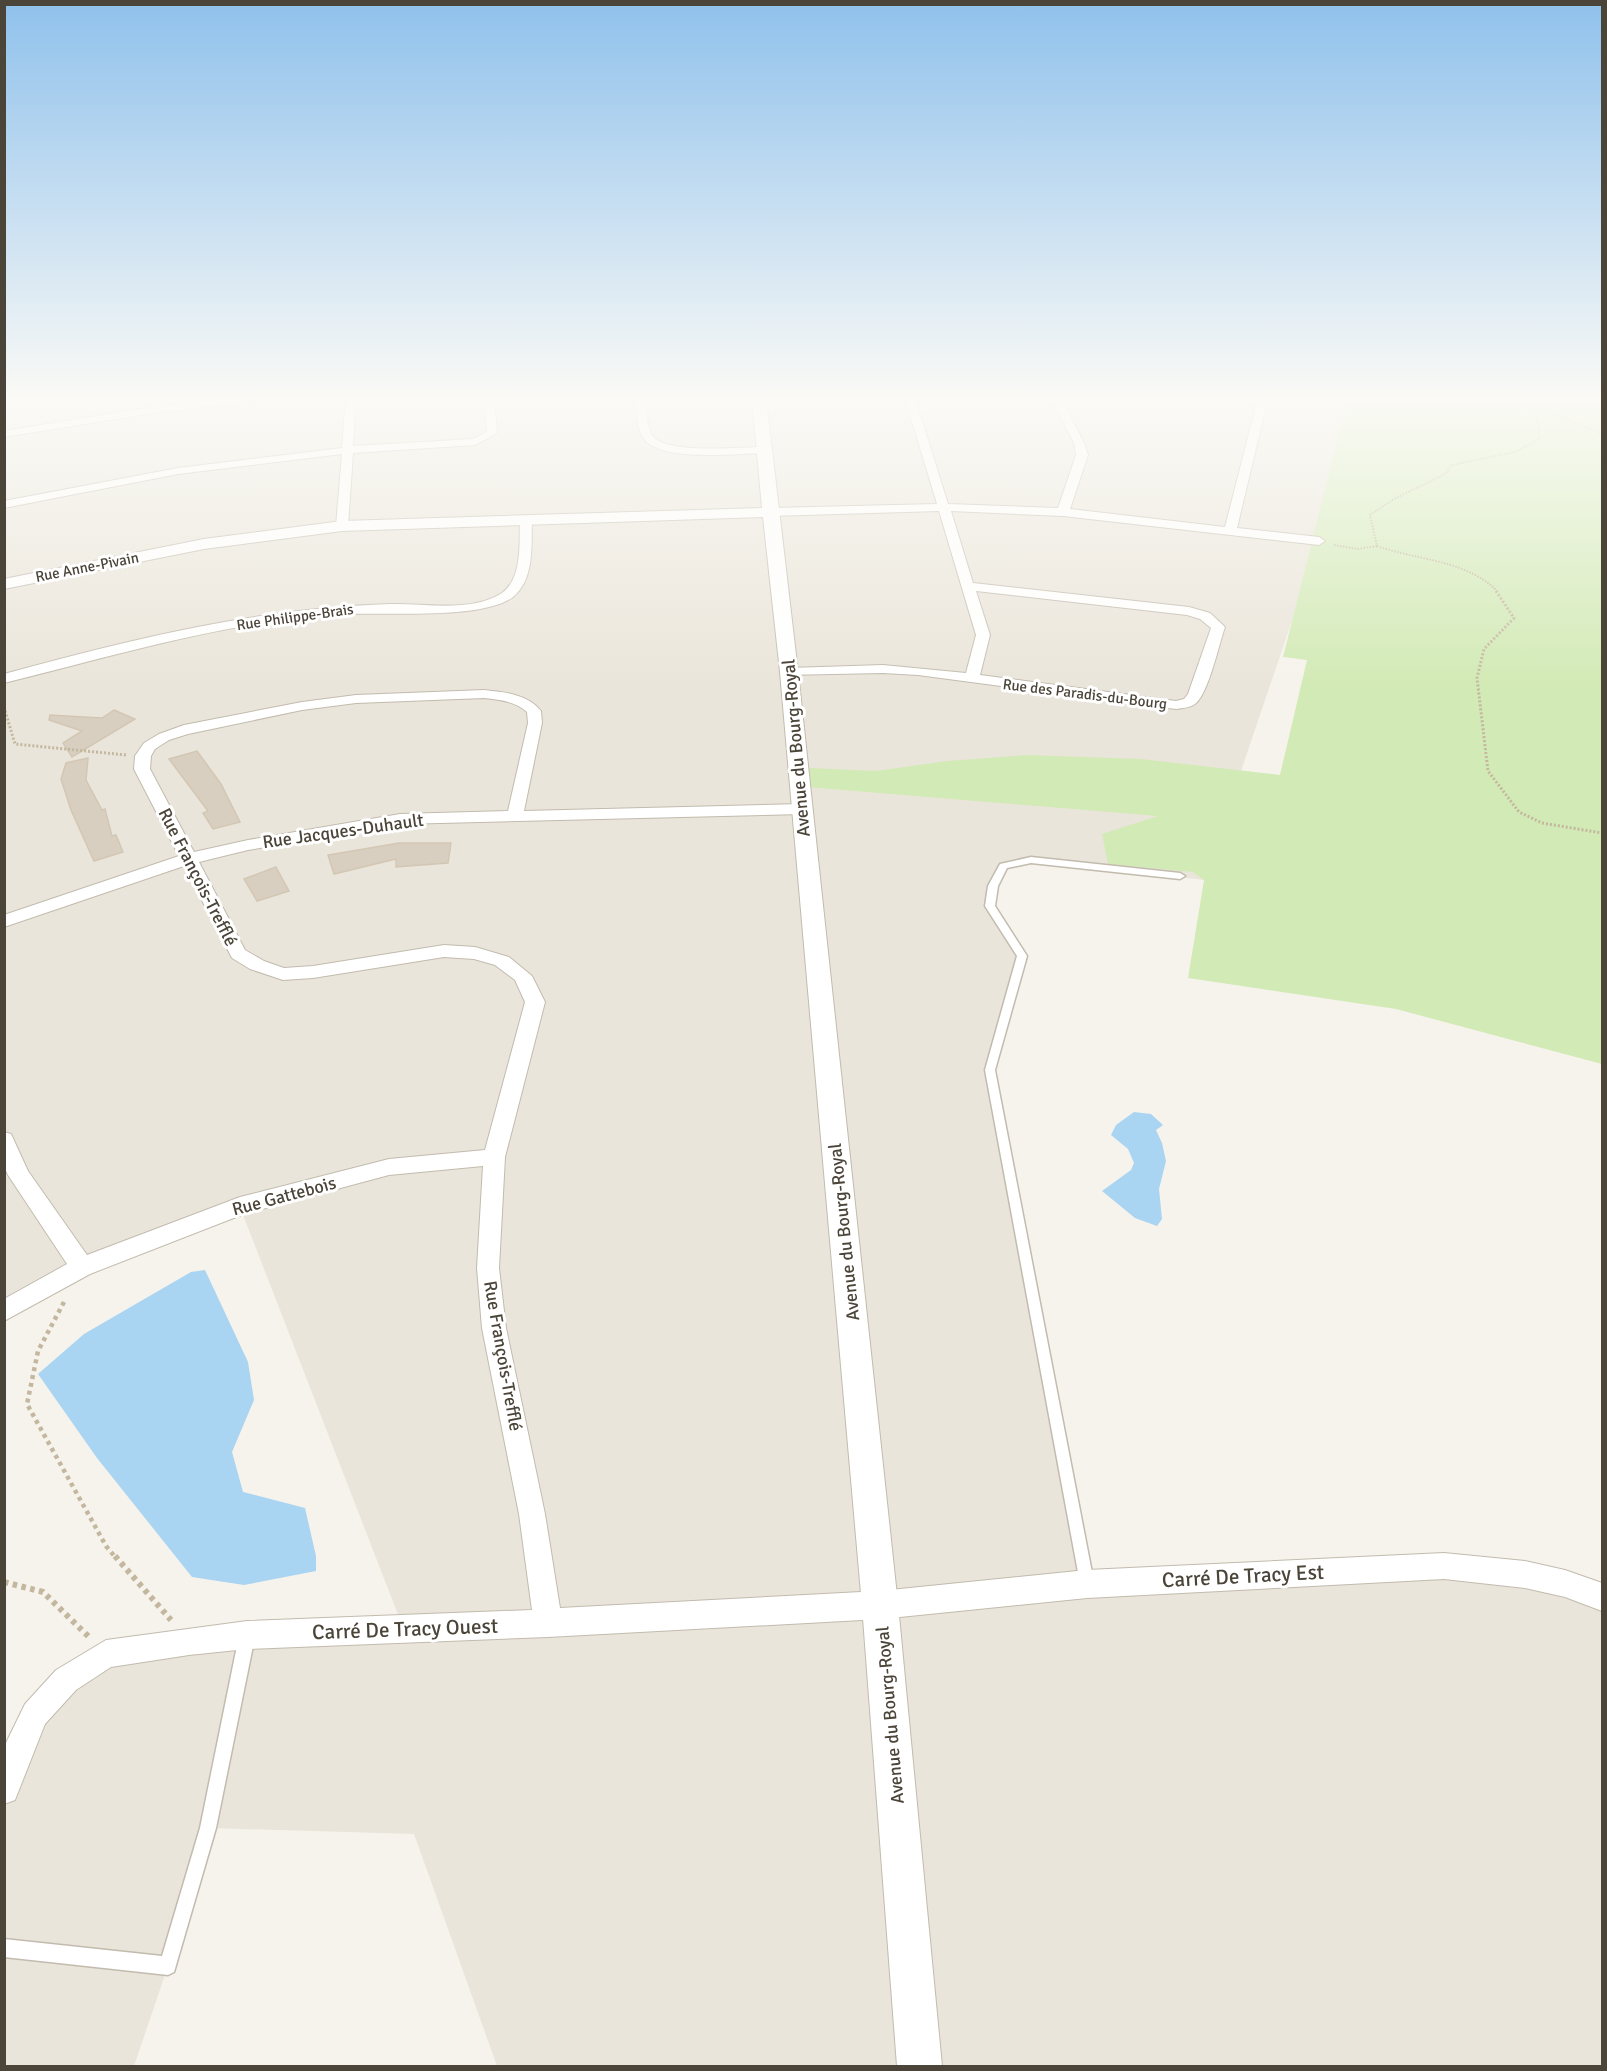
<svg xmlns="http://www.w3.org/2000/svg" width="1607" height="2071" font-family="Signika,sans-serif">
	<rect width="100%" height="100%" fill="#f6f3ec"/>
	<path fill="#eae5da" d="M5,398H759L768,483L761,398H1348L1319,541L1204,880L1031,860L1003,866L990,906L1022,956L990,1070L1087,1584L1444,1566L1584,1588L1602,1597V2066H497L414,1834L209,1828L168,1966L134,2066H5V1789L15,1758L106,1654L404,1630L240,1207L5,1311Z"/>
	<path fill="#d2eab5" d="M1348,398H1602V1064L1396,1009L1188,978L1204,880L1193,872L1108,864L1102,834L1158,816L807,787L809,768L876,771L947,761L1027,755L1141,759L1280,775L1307,660L1283,657Z"/>
	<path fill="#a9d4f2" d="M1134,1112L1151,1114L1163,1125L1156,1130L1162,1143L1166,1161L1159,1189L1162,1219L1157,1226L1135,1218L1102,1191L1131,1170L1134,1163L1128,1149L1111,1135L1116,1125Z
		M205,1270L248,1362L254,1400L232,1452L243,1492L305,1508L316,1556V1571L244,1585L192,1577L97,1458L38,1374L84,1334L191,1272Z"/>
	<path fill="#d8cfc1" stroke="#d3c7b4" stroke-width="1.5" d="M114,710L135,719L72,757L63,743L82,731L49,720L50,715L102,718Z
		M197,751L221,784L240,822L213,829L203,813L208,811L169,759Z
		M88,758L86,780L102,810L105,809L112,836L116,835L123,852L94,861L71,810L61,779L66,763Z
		M399,843H451L448,863L396,867V859L334,874L328,855Z
		M276,867L289,891L257,901L244,879Z"/>
	<g fill="none" stroke-linecap="round" stroke-linejoin="round">
		<g stroke="#c2bbae" stroke-width="3">
			<path id="service" d="M1031,857L1180,873L1185,876L1180,879L1031,863L1007,868L998,886L995,906L1027,956L995,1070L1094,1583L1092,1588L1087,1590L1082,1588L1080,1583L985,1070L1017,956L985,906L988,886L1000,864Z
				M247,1628L252,1631L255,1636L216,1828L174,1972L168,1975L4,1957V1939L162,1956L200,1828L239,1636L242,1631Z"/>
		</g>
		<g stroke="#c2bbae" stroke-width="2">
			<path id="minor" d="M230,398H258L253,401L153,413L4,437V431L153,407Z
				M346,398H356L353,446L473,439L487,432L484,398H494L497,433L475,445L353,453L348,526L342,530L336,526L342,454L178,474L4,508V501L178,468L342,448Z
				M635,398H645C647,409 646,425 652,435C665,455 741,447 763,447L768,450L763,453C736,454 661,462 644,439C636,428 637,411 635,398Z
				M905,398H915L948,504L1058,508L1076,455L1074,443L1051,398H1061L1084,443L1088,455L1070,509L1225,527L1258,398H1268L1237,528L1319,537L1325,541L1319,545L1063,516L951,511L973,583L1189,607L1210,613L1225,627C1219,644 1208,695 1195,704C1190,708 1182,708 1176,709L918,675L883,673L784,675L782,672L789,668L883,665L966,673L976,635L939,511L771,516L765,512L771,508L937,504ZM976,591L1187,615L1200,619L1211,628L1188,694L1184,699L1176,701L980,675L990,635Z
				M526,516L532,520C531,545 535,579 513,597C482,620 388,612 347,614C230,620 118,655 4,683V674C131,639 258,608 390,604C424,603 471,613 502,593C523,578 519,542 520,520Z
				M484,690C504,692 528,694 541,711L542,723L524,811L802,804L810,809L802,814L400,824L248,850L199,862L245,950L264,961L284,968L313,966L444,945L475,947L509,957L532,976L545,1002L505,1157L499,1268L506,1328L545,1514L560,1608L880,1591L1087,1570L1444,1553L1525,1561L1565,1570L1602,1583V1611L1565,1597L1525,1588L1444,1579L1087,1598L880,1619L548,1637L247,1649L189,1655L111,1667L76,1690L45,1724L15,1800L4,1804V1747L25,1704L56,1670L106,1640L247,1621L532,1610L519,1514L482,1328L477,1268L483,1166L389,1175L244,1214L90,1274L4,1321V1299L67,1264L8,1175L4,1166V1132L11,1134L28,1171L87,1255L240,1197L389,1159L485,1150L525,1002L515,980L495,965L474,959L444,957L313,978L283,980L250,969L232,958L184,866L4,927V915L179,856L134,769L135,756L144,743L159,734L184,725L302,702L356,695ZM484,698C500,700 515,701 527,712L528,723L508,811L400,814L248,840L194,852L150,769L151,756L155,749L169,740L188,734L302,710L356,703Z"/>
		</g>
		<g stroke="#c2bbae" stroke-width="2">
			<path id="tertiary" d="M752,398H766L798,672L898,1605L942,2066H897L862,1605L780,672L763,517L342,531L204,549L4,589V579L204,539L342,521L762,508Z"/>
		</g>
		<path stroke="#c4b79f" stroke-width="2" stroke-dasharray="1.5 1.5" stroke-linecap="butt" d="M1479,398L1531,405L1602,434
			M1334,545L1357,549L1377,546L1370,515L1394,499L1445,474L1452,465L1515,452L1539,439V428L1531,398
			M1377,546C1416,560 1468,560 1498,592"/>
		<path stroke="#c4b79f" stroke-width="3" stroke-dasharray="2 2" stroke-linecap="butt" d="M1496,591L1514,618L1484,649L1477,678L1488,771L1519,812L1542,823L1602,833
			M4,707L15,744L126,755"/>
		<path stroke="#c4b79f" stroke-width="4.5" stroke-dasharray="4 4" stroke-linecap="butt" d="M64,1302L38,1351L27,1404L106,1546L116,1558"/>
		<path stroke="#c4b79f" stroke-width="6" stroke-dasharray="4.5 4.5" stroke-linecap="butt" d="M115,1556L171,1620
			M4,1582L43,1592L89,1637"/>
		<use href="#service" fill="#fff" fill-rule="evenodd"/>
		<use href="#minor" fill="#fff" fill-rule="evenodd"/>
		<use href="#tertiary" fill="#fff" fill-rule="evenodd"/>
	</g>
	<linearGradient id="sky" x2="0" y2="1"><stop stop-color="#8fc1ec"/><stop offset="0.58" stop-color="#fbfaf6"/><stop offset="1" stop-color="#fbfaf6" stop-opacity="0"/></linearGradient>
	<rect width="1607" height="688" fill="url(#sky)"/>
	<g text-anchor="middle" dominant-baseline="central" stroke-width="6" stroke-linejoin="round" paint-order="stroke">
		<g font-size="15" fill="#4b4439" stroke="#fff">
			<text transform="translate(87 567) rotate(-11)">Rue Anne-Pivain</text>
			<text transform="translate(295 617) rotate(-8)">Rue Philippe-Brais</text>
			<text transform="translate(1085 694) rotate(7)">Rue des Paradis-du-Bourg</text>
		</g>
		<g font-size="18" fill="#4b4439" stroke="#fff">
			<text transform="translate(796 748) rotate(-95)">Avenue du Bourg-Royal</text>
			<text transform="translate(343 831) rotate(-8)">Rue Jacques-Duhault</text>
			<text transform="translate(198 877) rotate(63)">Rue François-Trefflé</text>
			<text transform="translate(284 1196) rotate(-15)">Rue Gattebois</text>
			<text transform="translate(844 1232) rotate(-96)">Avenue du Bourg-Royal</text>
			<text transform="translate(503 1356) rotate(80)">Rue François-Trefflé</text>
			<text transform="translate(890 1715) rotate(-95)">Avenue du Bourg-Royal</text>
		</g>
		<g font-size="21" fill="#4b4439" stroke="#fff">
			<text transform="translate(1243 1576) rotate(-3)">Carré De Tracy Est</text>
			<text transform="translate(405 1629) rotate(-2)">Carré De Tracy Ouest</text>
		</g>
	</g>
	<rect width="1607" height="2071" fill="none" stroke="#4b4439" stroke-width="12"/>
</svg>
